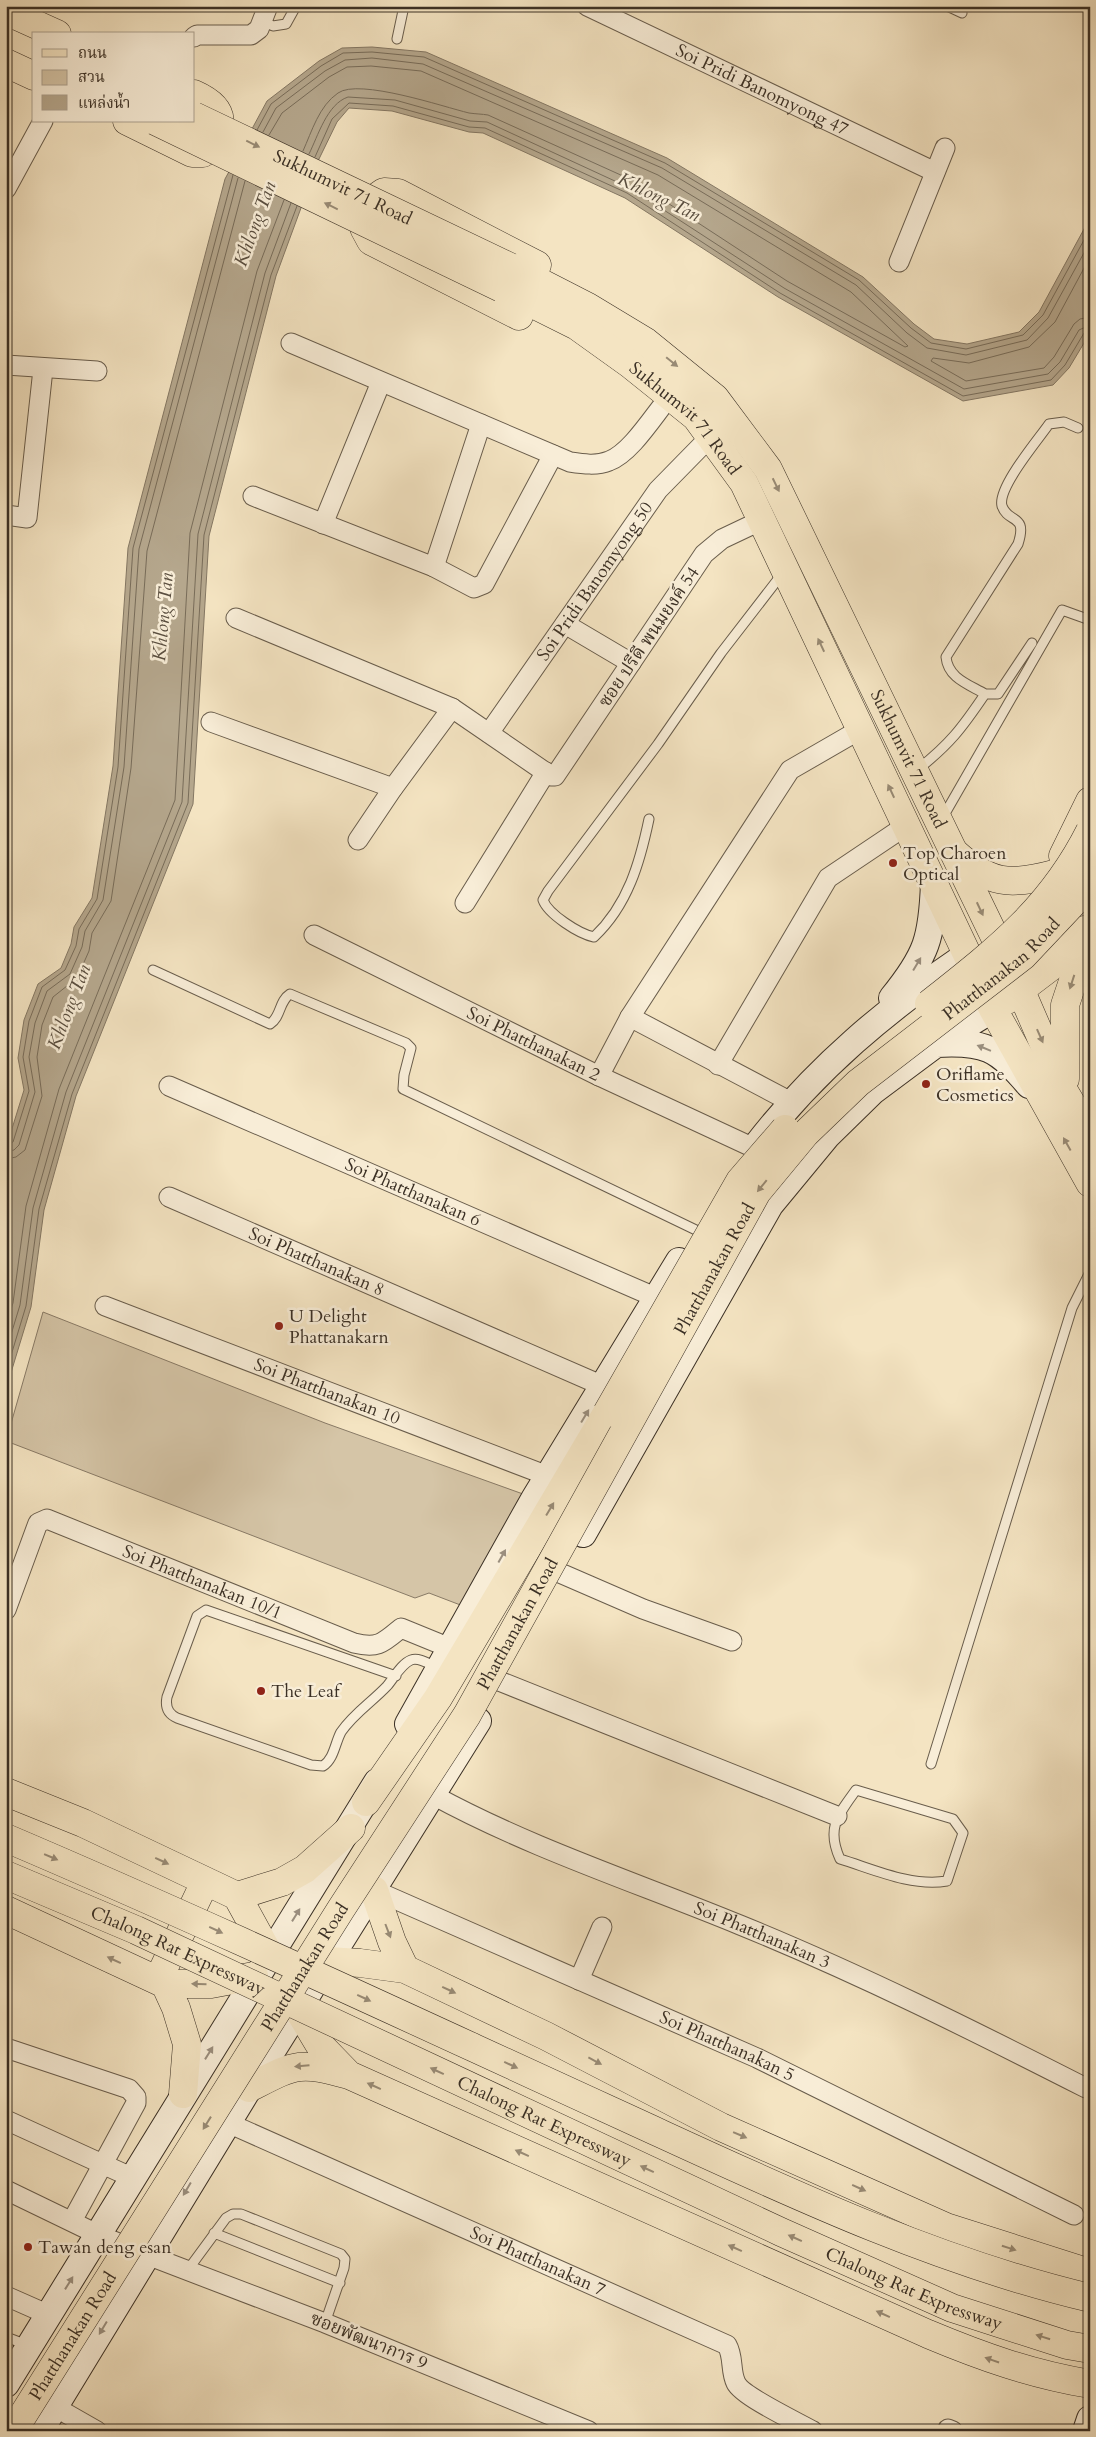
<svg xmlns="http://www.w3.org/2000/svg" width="1096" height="2437" font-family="Cardo,'Noto Serif Thai',serif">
	<rect width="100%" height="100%" fill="#f4e4c2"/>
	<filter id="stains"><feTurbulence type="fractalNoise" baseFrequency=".004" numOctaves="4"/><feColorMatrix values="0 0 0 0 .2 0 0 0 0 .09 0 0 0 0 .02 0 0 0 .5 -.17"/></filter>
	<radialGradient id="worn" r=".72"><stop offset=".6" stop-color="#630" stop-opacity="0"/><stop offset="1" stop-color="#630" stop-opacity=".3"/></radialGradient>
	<path fill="#d5c5a7" stroke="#887a66" d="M43,1312L325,1423L523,1494L463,1606L429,1593L415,1598L6,1441Z"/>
	<path fill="#b5a78d" stroke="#847763" d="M372,47L426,52L667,158L863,277L914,324L934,339L967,344L1019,332L1039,312L1090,218V333L1069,368L1053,385L963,401L778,297L625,198L483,133L469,132L392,111L349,108L337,122L319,159L276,276L209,536L193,804L76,1096L44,1210L31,1307L6,1389V1148L24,1090L18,1058L24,1020L38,984L61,968L71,944L74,927L92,898L113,766L128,548L225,179L267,101L319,61L342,48Z"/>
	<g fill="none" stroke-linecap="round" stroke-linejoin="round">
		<path stroke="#786c59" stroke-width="1" d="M257,130L271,104L321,66L343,53L372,52L424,57L665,163L859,280L911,328L931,343L966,349L1023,335L1043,315L1090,229
			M263,132L276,108L325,71L345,60L372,58L423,64L662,168L856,285L907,333L927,348L966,355L1027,340L1048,318L1090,242
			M269,135L282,113L329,77L347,67L371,66L421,71L658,175L851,292L908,346L905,347L787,281L634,181L488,115C482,114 476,114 469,113C444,107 359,78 338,93C319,106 312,131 303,151
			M309,154C318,136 327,104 348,97L395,100L470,121L487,122L630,188L784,288L964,389L1048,374L1060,362L1079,330L1090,325
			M315,157L332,119L349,103L393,106L469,127L485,128L627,193L780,293L963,396L1051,380L1065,365L1084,333L1090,331
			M1090,257L1055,322L1029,347L969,363L933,358L931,361L966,381L1044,368L1054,357L1074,324L1080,319L1090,317
			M6,1146L13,1142L29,1091L23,1057L29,1021L42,987L65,970L76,946L79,929L97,899L118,767L133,548L233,175
			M6,1152L14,1150L19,1145L35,1092L29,1057L35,1023L47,991L70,974L82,947L85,931L103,900L124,767L139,549L238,178
			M6,1159L16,1157L25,1150L42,1096L37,1057L42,1025L53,997L77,978L89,951L92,933L111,901L131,768L147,551L245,181
			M6,1325L13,1303L26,1206L59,1089L175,800L190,533L257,271L284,200
			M6,1351L20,1305L33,1208L66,1092L182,802L198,534L265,273L291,203
			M6,1372L26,1306L39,1209L72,1094L188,803L204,535L271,275L297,206"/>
		<g stroke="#695d4c" stroke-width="11">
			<path id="lane" d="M947,6L962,13
				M262,21L273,26L286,24L296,6
				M397,39L404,6
				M985,694H998L1032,643
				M917,770C950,744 962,728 985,694C968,684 948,678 946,657L1018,544C1028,513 1008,524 1002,506C997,488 1038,440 1049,424L1064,422L1078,428
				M943,817L1062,610L1090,620
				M649,819C640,862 628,905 594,937C579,934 548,914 543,900L548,891L658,744L721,653L782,574
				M153,970L270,1024C281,1017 279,1001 290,994L406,1043L411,1048L404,1075L403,1089L698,1231
				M396,1676L206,1610L197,1616L167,1697C165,1707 168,1714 177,1718L311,1765L323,1766C334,1759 335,1743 341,1732C354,1713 372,1702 387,1686C394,1678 401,1664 411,1660C419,1657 429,1664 436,1667
				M931,1764L1072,1308L1090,1272
				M856,1790L953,1819L963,1833L947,1881C911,1887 873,1869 840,1859C826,1828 838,1815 856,1790Z
				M214,2233L340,2283
				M187,2271L226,2218L233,2214H241L341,2254L345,2259L344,2268L325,2323
				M6,2337L27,2345"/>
		</g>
		<g stroke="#695d4c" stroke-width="21">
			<g id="street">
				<path id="s1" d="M587,6L935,172"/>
				<path d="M194,37L197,35H251L259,29L268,6"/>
				<path d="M6,189L43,121"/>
				<path d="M899,262L945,148"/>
				<path d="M291,343L570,462C583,464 597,466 609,461C631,453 654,415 670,396"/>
				<path d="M6,365L97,371"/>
				<path d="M253,496L434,567L481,424"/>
				<path d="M6,515L27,518L43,369"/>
				<path d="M323,524L381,382"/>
				<path d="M434,567L474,588L484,584L553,455"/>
				<path d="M236,618L452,708L551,776H555L704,554L722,539L762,520"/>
				<path d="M565,624L631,663"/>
				<path d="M211,722L393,788"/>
				<path id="s2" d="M489,733L658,490L710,437"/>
				<path d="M358,840L393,788L452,708"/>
				<path d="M465,903L546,772"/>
				<path id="s3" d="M314,935L599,1076L754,1148"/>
				<path d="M630,1017L791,1102"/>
				<path d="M718,1065L828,878L907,825"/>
				<path d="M599,1076L630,1017L790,770L861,729"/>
				<path id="s4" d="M169,1086L657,1298"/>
				<path id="s5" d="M169,1197L603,1386"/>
				<path id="s6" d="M105,1306L548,1476"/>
				<path d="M560,1573L643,1609L732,1641"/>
				<path id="s7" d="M6,1610L38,1523L47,1519L354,1643C378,1649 383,1643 401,1628L450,1648"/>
				<path d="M499,1681L837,1816"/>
				<path id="s8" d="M433,1795C530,1848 638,1883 740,1925C858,1973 972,2030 1086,2088"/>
				<path id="s9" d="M374,1890L757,2058L1074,2215"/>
				<path d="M579,1980L602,1927"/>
				<path d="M6,2048L129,2089L136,2097V2103L72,2221"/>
				<path d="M6,2120L133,2178"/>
				<path id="s10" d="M228,2123L727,2345C734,2357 730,2371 736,2383C742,2396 797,2422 813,2431"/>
				<path d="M6,2190L99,2235L147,2255L325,2323L589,2431"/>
				<path d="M6,2296L49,2315"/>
				<path d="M55,2407L97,2431"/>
				<path d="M948,2429L953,2431"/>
			</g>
		</g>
		<g stroke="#3b3025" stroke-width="28">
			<path id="secondary" d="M892,998C927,955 932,938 934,883
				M936,1044C985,1041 998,1048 1029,1085
				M756,1146C816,1068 887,1009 968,954
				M583,1534L770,1205L827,1136L873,1091L936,1044L993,1009
				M408,1724L534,1499L679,1261
				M6,2384L377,1782
				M40,2431L249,2088L478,1721
				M1086,2431L1090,2419"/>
		</g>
		<g stroke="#3b3025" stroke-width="29">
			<g id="primary">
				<path d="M6,11L57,34"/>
				<path d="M6,63L34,76"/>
				<path d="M127,121L192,153H203C225,127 228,109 194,94"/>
				<path id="s11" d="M510,267L588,307L646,342L715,398L768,469L1021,991L1065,1093L1090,1135"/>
				<path id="s12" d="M501,288L577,326L630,364L696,417L744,483L993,1009L1090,1183"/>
				<path d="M519,316L371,241L364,228L366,216L374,199L384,192L398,193L537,265"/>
				<path d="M955,853C989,884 1010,886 1054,874"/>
				<path d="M1063,856L1090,801"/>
				<path d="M1007,1000L1053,965L1084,930"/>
				<path d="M1065,1079V1005L1082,954L1090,937"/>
				<path d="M366,1802L438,1698L607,1413"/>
			</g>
		</g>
		<g stroke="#3b3025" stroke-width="29">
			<path id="highway" d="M6,1792L83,1823L237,1896L270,1956
				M374,1890L392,1942L405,1969
				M237,1896L282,1882L305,1869L351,1828
				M6,1910L165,1984H211L254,1976
				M327,1961L360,1963L405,1969L546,2036L721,2127L946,2227L1090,2273
				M158,1980L205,1882
				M165,1984L176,2008L187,2044L183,2094
				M298,2009L319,2044L349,2075
				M249,2088C296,2064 298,2061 349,2075L928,2334C983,2357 1031,2374 1090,2384"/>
		</g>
		<use href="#lane" stroke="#f8edd7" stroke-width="9"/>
		<use href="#street" stroke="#f8edd7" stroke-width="19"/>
		<use href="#secondary" stroke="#f8edd7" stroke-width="26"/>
		<use href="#primary" stroke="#f4e4c2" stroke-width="28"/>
		<use href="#highway" stroke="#f4e4c2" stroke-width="28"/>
		<g stroke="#3b3025" stroke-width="29" stroke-linecap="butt">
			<g id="primary-bridge">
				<path id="s13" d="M194,116L510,267"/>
				<path d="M155,121L501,288"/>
				<path d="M929,1004C996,951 1051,909 1090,831"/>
				<path d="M607,1413L740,1181L785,1129"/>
				<path id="s14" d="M13,2431L341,1909L467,1715L757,1192L805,1134L858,1083L1023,956L1073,903L1090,879"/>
			</g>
		</g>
		<g stroke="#3b3025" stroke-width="29" stroke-linecap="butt">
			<g id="highway-bridge">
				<path d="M6,1838C208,1924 406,2017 605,2108C763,2180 921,2258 1090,2298"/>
				<path id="s15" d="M6,1875L136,1930L781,2232L952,2308L1067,2345L1090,2349"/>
			</g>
		</g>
		<use href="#primary-bridge" stroke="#f4e4c2" stroke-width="28"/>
		<use href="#highway-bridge" stroke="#f4e4c2" stroke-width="28"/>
	</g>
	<defs><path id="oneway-solid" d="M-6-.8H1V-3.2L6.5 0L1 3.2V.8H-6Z" transform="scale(1.25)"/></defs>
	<g fill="#988a74">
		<use href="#oneway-solid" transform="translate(253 144) rotate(26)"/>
		<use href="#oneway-solid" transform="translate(331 206) rotate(-154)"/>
		<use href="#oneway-solid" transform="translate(672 362) rotate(39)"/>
		<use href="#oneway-solid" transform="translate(776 485) rotate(64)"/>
		<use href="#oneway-solid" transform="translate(821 645) rotate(-115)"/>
		<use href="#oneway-solid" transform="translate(891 791) rotate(-115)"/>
		<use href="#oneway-solid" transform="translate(980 909) rotate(65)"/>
		<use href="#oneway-solid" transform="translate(1072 982) rotate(108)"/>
		<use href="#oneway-solid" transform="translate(1040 1036) rotate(66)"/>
		<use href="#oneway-solid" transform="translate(1067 1144) rotate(-119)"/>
		<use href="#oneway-solid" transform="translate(762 1186) rotate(129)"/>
		<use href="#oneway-solid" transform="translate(550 1509) rotate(-59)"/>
		<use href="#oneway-solid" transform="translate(51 1857) rotate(23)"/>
		<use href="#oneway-solid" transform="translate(162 1861) rotate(25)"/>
		<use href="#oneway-solid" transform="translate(216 1930) rotate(25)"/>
		<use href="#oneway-solid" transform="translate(388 1931) rotate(69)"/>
		<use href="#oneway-solid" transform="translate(114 1960) rotate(-155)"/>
		<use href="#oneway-solid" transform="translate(199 1984) rotate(-179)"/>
		<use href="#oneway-solid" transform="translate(449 1990) rotate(25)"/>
		<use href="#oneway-solid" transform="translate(364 1998) rotate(25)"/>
		<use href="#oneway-solid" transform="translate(595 2061) rotate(28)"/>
		<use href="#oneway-solid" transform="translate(511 2065) rotate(25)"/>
		<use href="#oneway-solid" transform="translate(302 2066) rotate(175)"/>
		<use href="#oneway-solid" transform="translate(437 2071) rotate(-155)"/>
		<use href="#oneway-solid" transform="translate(374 2086) rotate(-156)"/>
		<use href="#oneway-solid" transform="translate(207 2123) rotate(122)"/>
		<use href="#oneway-solid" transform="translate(740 2135) rotate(23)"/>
		<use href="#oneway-solid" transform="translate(522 2153) rotate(-156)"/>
		<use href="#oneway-solid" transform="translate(647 2169) rotate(-155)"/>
		<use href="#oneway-solid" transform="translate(859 2188) rotate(24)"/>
		<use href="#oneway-solid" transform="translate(795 2238) rotate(-156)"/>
		<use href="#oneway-solid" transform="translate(735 2248) rotate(-156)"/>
		<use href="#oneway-solid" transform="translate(1009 2248) rotate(18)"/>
		<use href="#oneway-solid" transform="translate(883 2314) rotate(-156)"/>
		<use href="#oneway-solid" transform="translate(1043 2337) rotate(-162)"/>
		<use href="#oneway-solid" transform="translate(992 2360) rotate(-161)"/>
	</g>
	<g fill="#9a8e7e">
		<use href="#oneway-solid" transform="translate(917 964) rotate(-59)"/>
		<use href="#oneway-solid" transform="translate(984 1048) rotate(-158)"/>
		<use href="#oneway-solid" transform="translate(585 1416) rotate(-59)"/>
		<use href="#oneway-solid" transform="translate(502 1556) rotate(-61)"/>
		<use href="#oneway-solid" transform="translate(296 1915) rotate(-58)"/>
		<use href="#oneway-solid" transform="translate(209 2053) rotate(-58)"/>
		<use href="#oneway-solid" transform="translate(187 2189) rotate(121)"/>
		<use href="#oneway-solid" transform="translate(69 2283) rotate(-58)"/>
		<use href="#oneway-solid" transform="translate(103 2328) rotate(121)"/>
	</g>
	<g fill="#8f2418" stroke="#f8edd7" stroke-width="2">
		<circle cx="893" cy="863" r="5"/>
		<circle cx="926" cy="1084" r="5"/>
		<circle cx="279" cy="1326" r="5"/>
		<circle cx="261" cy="1691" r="5"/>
		<circle cx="28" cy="2247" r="5"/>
	</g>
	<g text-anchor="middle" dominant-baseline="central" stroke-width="5" stroke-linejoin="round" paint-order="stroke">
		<g font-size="18" fill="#3b3025" stroke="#f8edd7">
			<text stroke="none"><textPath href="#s1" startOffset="194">Soi Pridi Banomyong 47</textPath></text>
			<text stroke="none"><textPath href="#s13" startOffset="165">Sukhumvit 71 Road</textPath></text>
			<text stroke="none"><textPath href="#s12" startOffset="228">Sukhumvit 71 Road</textPath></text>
			<text stroke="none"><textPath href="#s2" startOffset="185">Soi Pridi Banomyong 50</textPath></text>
			<text transform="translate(649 637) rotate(-56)">ซอย ปรีดี พนมยงค์ 54</text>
			<text stroke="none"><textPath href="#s11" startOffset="655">Sukhumvit 71 Road</textPath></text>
			<text stroke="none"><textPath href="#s14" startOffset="1778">Phatthanakan Road</textPath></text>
			<text stroke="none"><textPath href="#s3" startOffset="245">Soi Phatthanakan 2</textPath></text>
			<text stroke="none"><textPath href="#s4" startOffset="266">Soi Phatthanakan 6</textPath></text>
			<text stroke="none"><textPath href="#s5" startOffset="161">Soi Phatthanakan 8</textPath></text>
			<text stroke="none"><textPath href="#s14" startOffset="1358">Phatthanakan Road</textPath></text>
			<text stroke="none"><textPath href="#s6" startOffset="238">Soi Phatthanakan 10</textPath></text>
			<text stroke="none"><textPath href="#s7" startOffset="270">Soi Phatthanakan 10/1</textPath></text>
			<text stroke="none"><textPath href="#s14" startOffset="952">Phatthanakan Road</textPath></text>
			<text stroke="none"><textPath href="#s8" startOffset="358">Soi Phatthanakan 3</textPath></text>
			<text stroke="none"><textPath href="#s15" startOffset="188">Chalong Rat Expressway</textPath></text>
			<text stroke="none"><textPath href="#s14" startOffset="548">Phatthanakan Road</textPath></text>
			<text stroke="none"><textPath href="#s9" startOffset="386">Soi Phatthanakan 5</textPath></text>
			<text stroke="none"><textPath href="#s15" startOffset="592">Chalong Rat Expressway</textPath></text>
			<text stroke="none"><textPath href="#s10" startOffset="339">Soi Phatthanakan 7</textPath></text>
			<text stroke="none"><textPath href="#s15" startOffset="998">Chalong Rat Expressway</textPath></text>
			<text stroke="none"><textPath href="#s14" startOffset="112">Phatthanakan Road</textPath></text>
			<text transform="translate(369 2341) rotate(22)">ซอยพัฒนาการ 9</text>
		</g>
		<g font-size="18" fill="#3b3025" stroke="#f8edd7" text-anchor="start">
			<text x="903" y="853">Top Charoen<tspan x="903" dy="21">Optical</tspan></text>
			<text x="936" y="1074">Oriflame<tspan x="936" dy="21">Cosmetics</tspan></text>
			<text x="289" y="1316">U Delight<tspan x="289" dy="21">Phattanakarn</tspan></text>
			<text x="271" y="1691">The Leaf</text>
			<text x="38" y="2247">Tawan deng esan</text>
		</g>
		<g font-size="19" font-style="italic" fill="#5a4e3f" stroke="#f8edd7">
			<text transform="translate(659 197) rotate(26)">Khlong Tan</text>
			<text transform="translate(255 224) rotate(-70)">Khlong Tan</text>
			<text transform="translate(163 617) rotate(-85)">Khlong Tan</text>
			<text transform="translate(69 1007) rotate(-69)">Khlong Tan</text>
		</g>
	</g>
	<rect width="1096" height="2437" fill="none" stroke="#f4e4c2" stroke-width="25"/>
	<rect x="8" y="8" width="1081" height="2422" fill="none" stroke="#3b3025" stroke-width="2.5"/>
	<rect x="12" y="12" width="1071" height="2412" fill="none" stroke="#3b3025"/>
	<rect x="32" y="32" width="162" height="90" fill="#f8edd7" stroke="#aca190"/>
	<rect x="42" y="49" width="25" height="8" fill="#f4e4c2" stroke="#aca190"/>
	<text x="78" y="58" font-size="15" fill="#3b3025">ถนน</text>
	<rect x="42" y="70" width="25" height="15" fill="#d5c5a7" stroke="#aca190"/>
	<text x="78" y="82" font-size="15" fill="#3b3025">สวน</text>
	<rect x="42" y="95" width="25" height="15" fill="#b5a78d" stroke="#aca190"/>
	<text x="78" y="108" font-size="15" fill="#3b3025">แหล่งน้ำ</text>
	<rect width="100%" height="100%" filter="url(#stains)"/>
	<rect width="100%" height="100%" fill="url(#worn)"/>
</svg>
